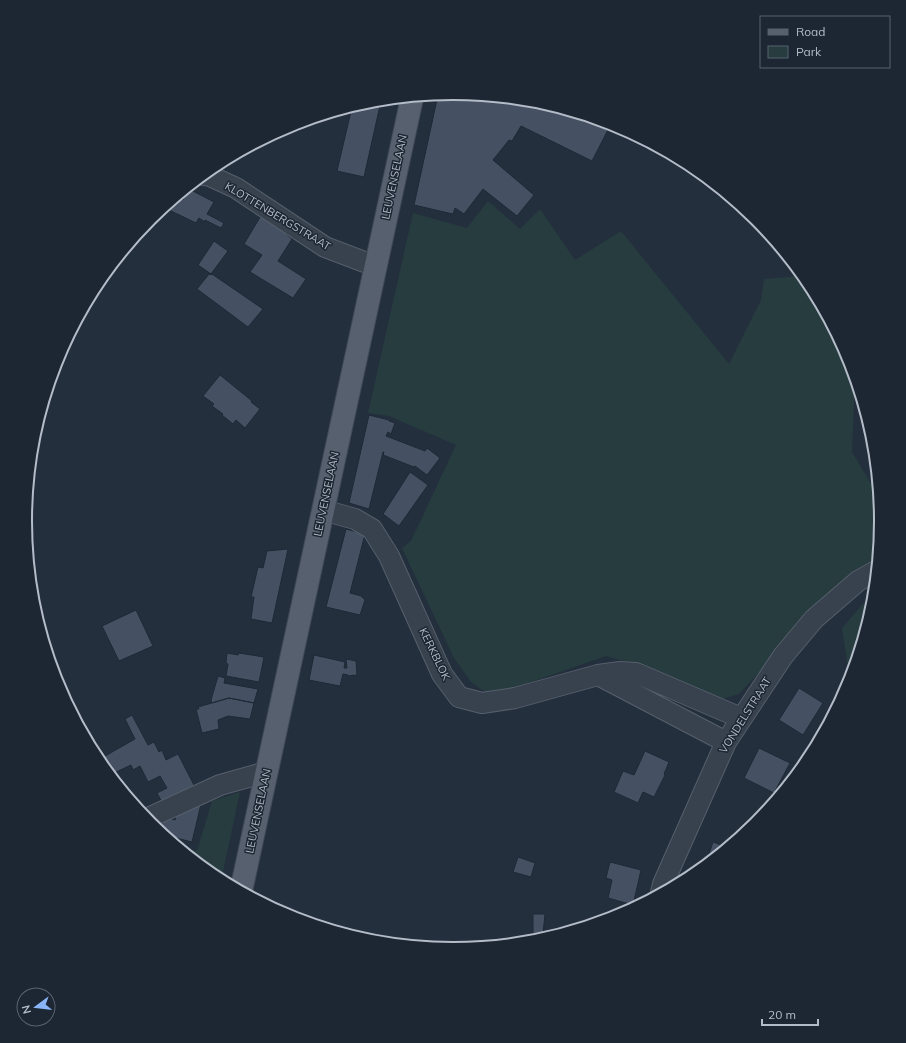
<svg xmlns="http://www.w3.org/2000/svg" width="906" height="1043" font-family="Mulish,sans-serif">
	<rect width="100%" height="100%" fill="#242f3e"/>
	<path fill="#263c3f" d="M488,201L520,229L540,209L575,260L621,231L729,364L761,300L764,279L803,276L809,284L849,358L855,379L852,452L878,495L881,522L880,534L873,539L875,561L852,573L806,612L766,665L739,694L716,701L631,663L606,656L511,689L485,692L471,682L454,658L402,548L411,541L456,445L389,416L368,413L413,213L467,228Z
		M874,596L873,605L850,681L842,628L867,599Z
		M240,792L221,881L215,877L178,847L197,851L212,801Z"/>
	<path fill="#455162" stroke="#1f2835" d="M453,94L537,102L611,124L592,161L521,126L512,141L509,140L493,160L534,195L517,216L483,189L464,214L455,208L453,214L414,205L438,95Z
		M381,101L364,177L337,171L352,107L370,102Z
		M189,189L214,202L207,214L224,223L221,228L205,220V222L199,218L196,223L169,210L174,199L177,197L183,200Z
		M262,214L287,230L285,233L292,239L278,261L306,279L293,298L250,272L262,255L244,244Z
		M214,241L228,251L211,274L198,265Z
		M209,274L211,275L212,274L263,309L248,327L197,289Z
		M220,375L252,401L251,402L260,409L245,428L236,420L233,424L222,415L223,414L212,406L214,404L203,396Z
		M369,415L389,420V421L395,423L391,434L388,432L386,436L425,451L427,448L440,458L427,475L415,466L414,467L383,455L384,452H383L369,509L349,503Z
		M410,472L428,485L399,526L383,514Z
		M346,529L365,534L350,593L361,596L365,600L360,615L326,607Z
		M288,549L272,623L251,619L254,597H251L258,567L263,568L267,551Z
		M136,610L153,646L119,661L102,626Z
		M227,653L238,655L239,653L264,657L259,682L226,676L228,664L226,663Z
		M314,655L345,662L344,668H347L346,659L356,661L357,675L347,676L348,675L343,674L340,686L309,680Z
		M218,676L225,678L224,683L258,689L254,703L229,698L212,703L211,700Z
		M799,688L823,703L803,735L779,720Z
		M229,698L254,703L250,719L228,716L218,720L219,729L202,733L196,709H199L198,707Z
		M132,715L148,745L154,742L159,752L162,750L166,760L178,754L196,789L164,806L157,793L167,788L160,776L148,782L140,766L133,770L131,765L110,775L98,760L135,739L125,719Z
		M759,748L790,763L774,793L744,778Z
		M645,751L669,762L664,774L665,775L654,797L643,792L638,803L614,792L623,771L634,775Z
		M201,804L192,842L164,835L158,831L159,829L161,831L163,821L169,818L175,820L176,814Z
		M713,842L727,847L713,859L708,857Z
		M518,857L535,863L531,877L513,872Z
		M610,862L641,870L633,905L608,898L612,880L606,878Z
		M533,914H545L543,934H533Z"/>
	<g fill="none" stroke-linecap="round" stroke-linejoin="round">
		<g stroke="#565f6c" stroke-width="22">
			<path id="street" d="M204,175L210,176L236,188L325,247L375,266
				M323,510L355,519L372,529L389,556L442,674L459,697L482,703L515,698L598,675L620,672L636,673L741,718
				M598,675L726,742
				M146,819L220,785L266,772
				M661,893L663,884L726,742L783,656L814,619L858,581L876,571"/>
		</g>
		<g stroke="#414a57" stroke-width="24">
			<path id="primary" d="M241,891L412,98"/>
		</g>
		<path stroke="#44595c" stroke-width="2.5" stroke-dasharray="3 3" stroke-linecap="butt" d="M54,370L80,315"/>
		<use href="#street" stroke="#38414e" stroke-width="20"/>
		<use href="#primary" stroke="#56606e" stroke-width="22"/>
	</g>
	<g text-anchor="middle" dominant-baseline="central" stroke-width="3" stroke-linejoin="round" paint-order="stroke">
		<g font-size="11" fill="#b4bcc9" stroke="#1d2633">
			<text transform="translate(394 177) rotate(-78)">LEUVENSELAAN</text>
			<text transform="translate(278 216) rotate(31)">KLOTTENBERGSTRAAT</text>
			<text transform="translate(326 494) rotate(-78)">LEUVENSELAAN</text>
			<text transform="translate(435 654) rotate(64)">KERKBLOK</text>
			<text transform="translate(745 715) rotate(-58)">VONDELSTRAAT</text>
			<text transform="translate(258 811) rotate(-78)">LEUVENSELAAN</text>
		</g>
	</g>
	<path d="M0 0H906V1043H0ZM32 521a421 421 0 1 1 842 0a421 421 0 1 1-842 0Z" fill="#1d2633" fill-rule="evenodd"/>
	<path fill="none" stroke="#b4bcc9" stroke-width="2" d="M32 521a421 421 0 1 1 842 0a421 421 0 1 1-842 0Z"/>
	<rect x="760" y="16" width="130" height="52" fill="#1d2633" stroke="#59626f"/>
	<rect x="768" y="29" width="20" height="6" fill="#56606e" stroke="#59626f"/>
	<text x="796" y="36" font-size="12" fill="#b4bcc9">Road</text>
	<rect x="768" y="46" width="20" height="12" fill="#263c3f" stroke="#59626f"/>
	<text x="796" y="56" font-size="12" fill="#b4bcc9">Park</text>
	<g transform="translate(36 1007) rotate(255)"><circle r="19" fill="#1d2633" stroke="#59626f"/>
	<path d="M0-3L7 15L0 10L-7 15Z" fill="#8ab4f8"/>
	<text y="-6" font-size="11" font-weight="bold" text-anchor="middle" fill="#b4bcc9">N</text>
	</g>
	<path d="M762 1019v6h56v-6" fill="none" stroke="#b4bcc9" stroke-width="2"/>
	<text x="768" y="1019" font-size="12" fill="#b4bcc9" stroke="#1d2633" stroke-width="3" paint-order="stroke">20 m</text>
</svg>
